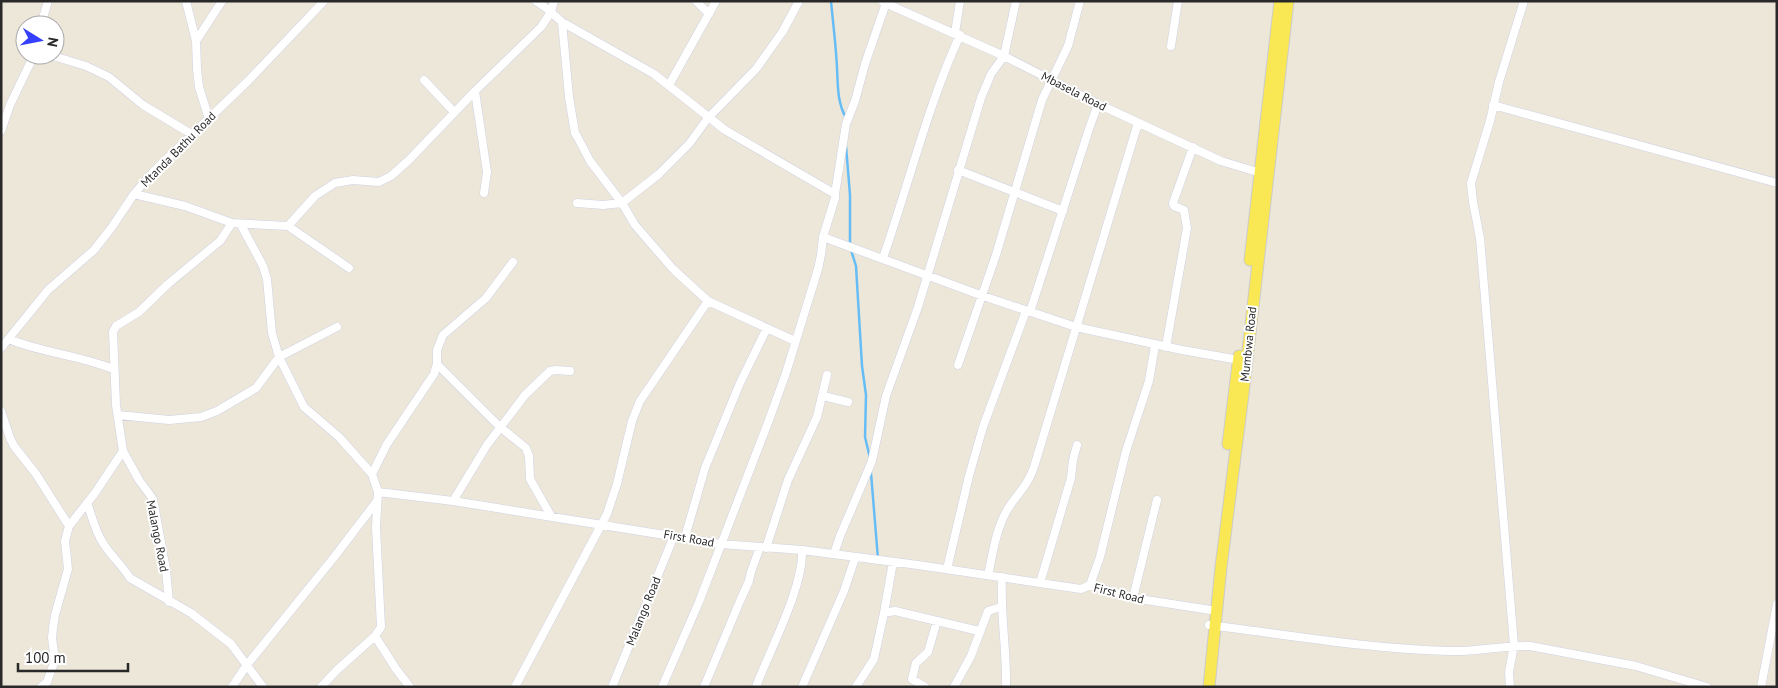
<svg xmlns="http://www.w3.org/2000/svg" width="1778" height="688" font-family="'PT Sans',sans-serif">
	<rect width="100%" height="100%" fill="#ede7da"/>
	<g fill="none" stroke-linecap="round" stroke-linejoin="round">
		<path stroke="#66bdf6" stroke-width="2.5" d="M831,1C833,23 836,46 837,68C838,85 837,102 846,118
			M846,146L850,195V245
			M851,250L856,266L862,366L866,395L865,437L870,458
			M871,473L878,559"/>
		<g stroke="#cfd1e3" stroke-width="9">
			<path id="street" d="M186,1L196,41L197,69L199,87L209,119
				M536,1L546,8L562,22L654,74L725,130L835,194
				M696,1L709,14
				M883,2L1004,56L1098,104L1221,161L1264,174
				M562,22L569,97L575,133L578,138L590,161L622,203L635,225L673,269L708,301
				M41,25L48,1
				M955,33L960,1
				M196,41L222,1
				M1171,46L1178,1
				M50,55L86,66L109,77L143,105L193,135
				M424,80L454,112
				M669,85L716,1
				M475,91L487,172L484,193
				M1493,105L1777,183
				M1,131L10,105L34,55
				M958,170L1063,211
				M134,194L185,206L232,223L288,226L349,268
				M577,203L603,205L622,203L659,174L689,144L708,118L756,69L783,31L799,1
				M241,225L263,266L267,279L272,333L279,357L304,407L339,437L372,474L378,492
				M288,226L315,196L335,183L353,180L379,182L391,176L409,160L475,91L541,27L551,12L554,1
				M823,237L983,296L1076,327L1182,350L1239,360
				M883,258C909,184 927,107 960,35
				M1030,312L1089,129L1098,104
				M9,339C42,353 79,355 113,369
				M1166,347L1187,228L1184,210L1174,206L1173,203L1193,147
				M1,348L48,290L94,250L112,227L134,194L153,172L248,81L324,1
				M437,364L500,427L526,448L529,456L530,479L551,516
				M958,365L996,255L1042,100L1068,46L1080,1
				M823,396L848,402
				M1,411L10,438L14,446L36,474L69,526
				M118,415L169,420L201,417L217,411L256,388L279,357L337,327
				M372,474L387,444L434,374L437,364V350L443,335L486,298L513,262
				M453,501L487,445L525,395L550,371L556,370L570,371
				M87,503C92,516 95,531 103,543C111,556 122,565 130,578L191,613L231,644L263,687
				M685,537L705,468L740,383L767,328
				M766,548L788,480L817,417L827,375
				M834,554L840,536L872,461L886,396L918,307L981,98L991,74L1004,56L1016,1
				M947,569L969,476L983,427L1026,311
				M988,575C993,553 996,527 1009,507C1019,492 1028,485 1034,467L1138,123
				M1002,577C1000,614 1007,650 1006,687
				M1040,583L1071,478L1073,460L1077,445
				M1090,585L1100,557L1126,451L1149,381L1155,345
				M1133,598L1157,500
				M169,602L166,570L153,499L139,480L123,451L116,405L113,332L116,326L139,312L168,284L220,241L232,223
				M884,613L895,611L979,631
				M1209,625C1289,635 1369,649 1450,651C1477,652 1503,645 1530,646L1636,666L1707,687
				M375,636L396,669L410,687
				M41,687L47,682L55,660L52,638L53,628L55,615L68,569L65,541L69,526L95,493L123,451
				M232,687L246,666L335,556L377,501
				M321,687L337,670L375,636L381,627L376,527L378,492L453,501L721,544L802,550L918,565L1081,589L1090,585L1133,598L1217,611
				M515,687L607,514L617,484L632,421L640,401L708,301L795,341
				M612,687L674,536
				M662,687L699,602L769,420L786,373L818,269L821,255L823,237L835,198V194L846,124L855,101L865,64L886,3
				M704,687L740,601L749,581L751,572L760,547
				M756,687C769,651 804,587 802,550
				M802,687L844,591L855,558
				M856,687L874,659L884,613L893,562
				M925,687L912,679L916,663L928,652L937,621
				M954,687L971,656L988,611L1001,607
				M1510,687L1509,672L1514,645L1480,238L1473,202L1471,183L1490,121L1499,82L1524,1
				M1761,687L1777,604"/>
		</g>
		<g stroke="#ccc" stroke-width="13">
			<path id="primary" d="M1250,260L1280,1
				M1228,444L1239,356
				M1209,687L1221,567L1243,394L1288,1"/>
		</g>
		<use href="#street" stroke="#fff" stroke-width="8"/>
		<use href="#primary" stroke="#f9e853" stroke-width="11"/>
	</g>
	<g text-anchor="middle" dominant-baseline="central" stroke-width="4" stroke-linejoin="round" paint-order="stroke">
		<g font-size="12" fill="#292929" stroke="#fff">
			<text transform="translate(1074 91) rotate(27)">Mbasela Road</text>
			<text transform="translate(178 149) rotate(-45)">Mtanda Bathu Road</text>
			<text transform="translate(1248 344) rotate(-84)">Mumbwa Road</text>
			<text transform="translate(158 536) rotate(79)">Malango Road</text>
			<text transform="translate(689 538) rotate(10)">First Road</text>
			<text transform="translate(1119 593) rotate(14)">First Road</text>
			<text transform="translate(643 611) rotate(-68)">Malango Road</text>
		</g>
	</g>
	<rect width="1778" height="688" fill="none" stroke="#292929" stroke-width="5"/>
	<g transform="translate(40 40) rotate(100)"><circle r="24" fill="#ffffff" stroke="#a9a9a9"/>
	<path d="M0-4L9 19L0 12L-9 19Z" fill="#3540ff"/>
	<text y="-8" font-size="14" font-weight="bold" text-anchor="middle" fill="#292929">N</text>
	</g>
	<path d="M18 663v8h110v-8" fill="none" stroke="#292929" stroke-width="2.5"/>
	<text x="25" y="663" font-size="15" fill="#292929" stroke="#ffffff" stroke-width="4" paint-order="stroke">100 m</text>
</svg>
